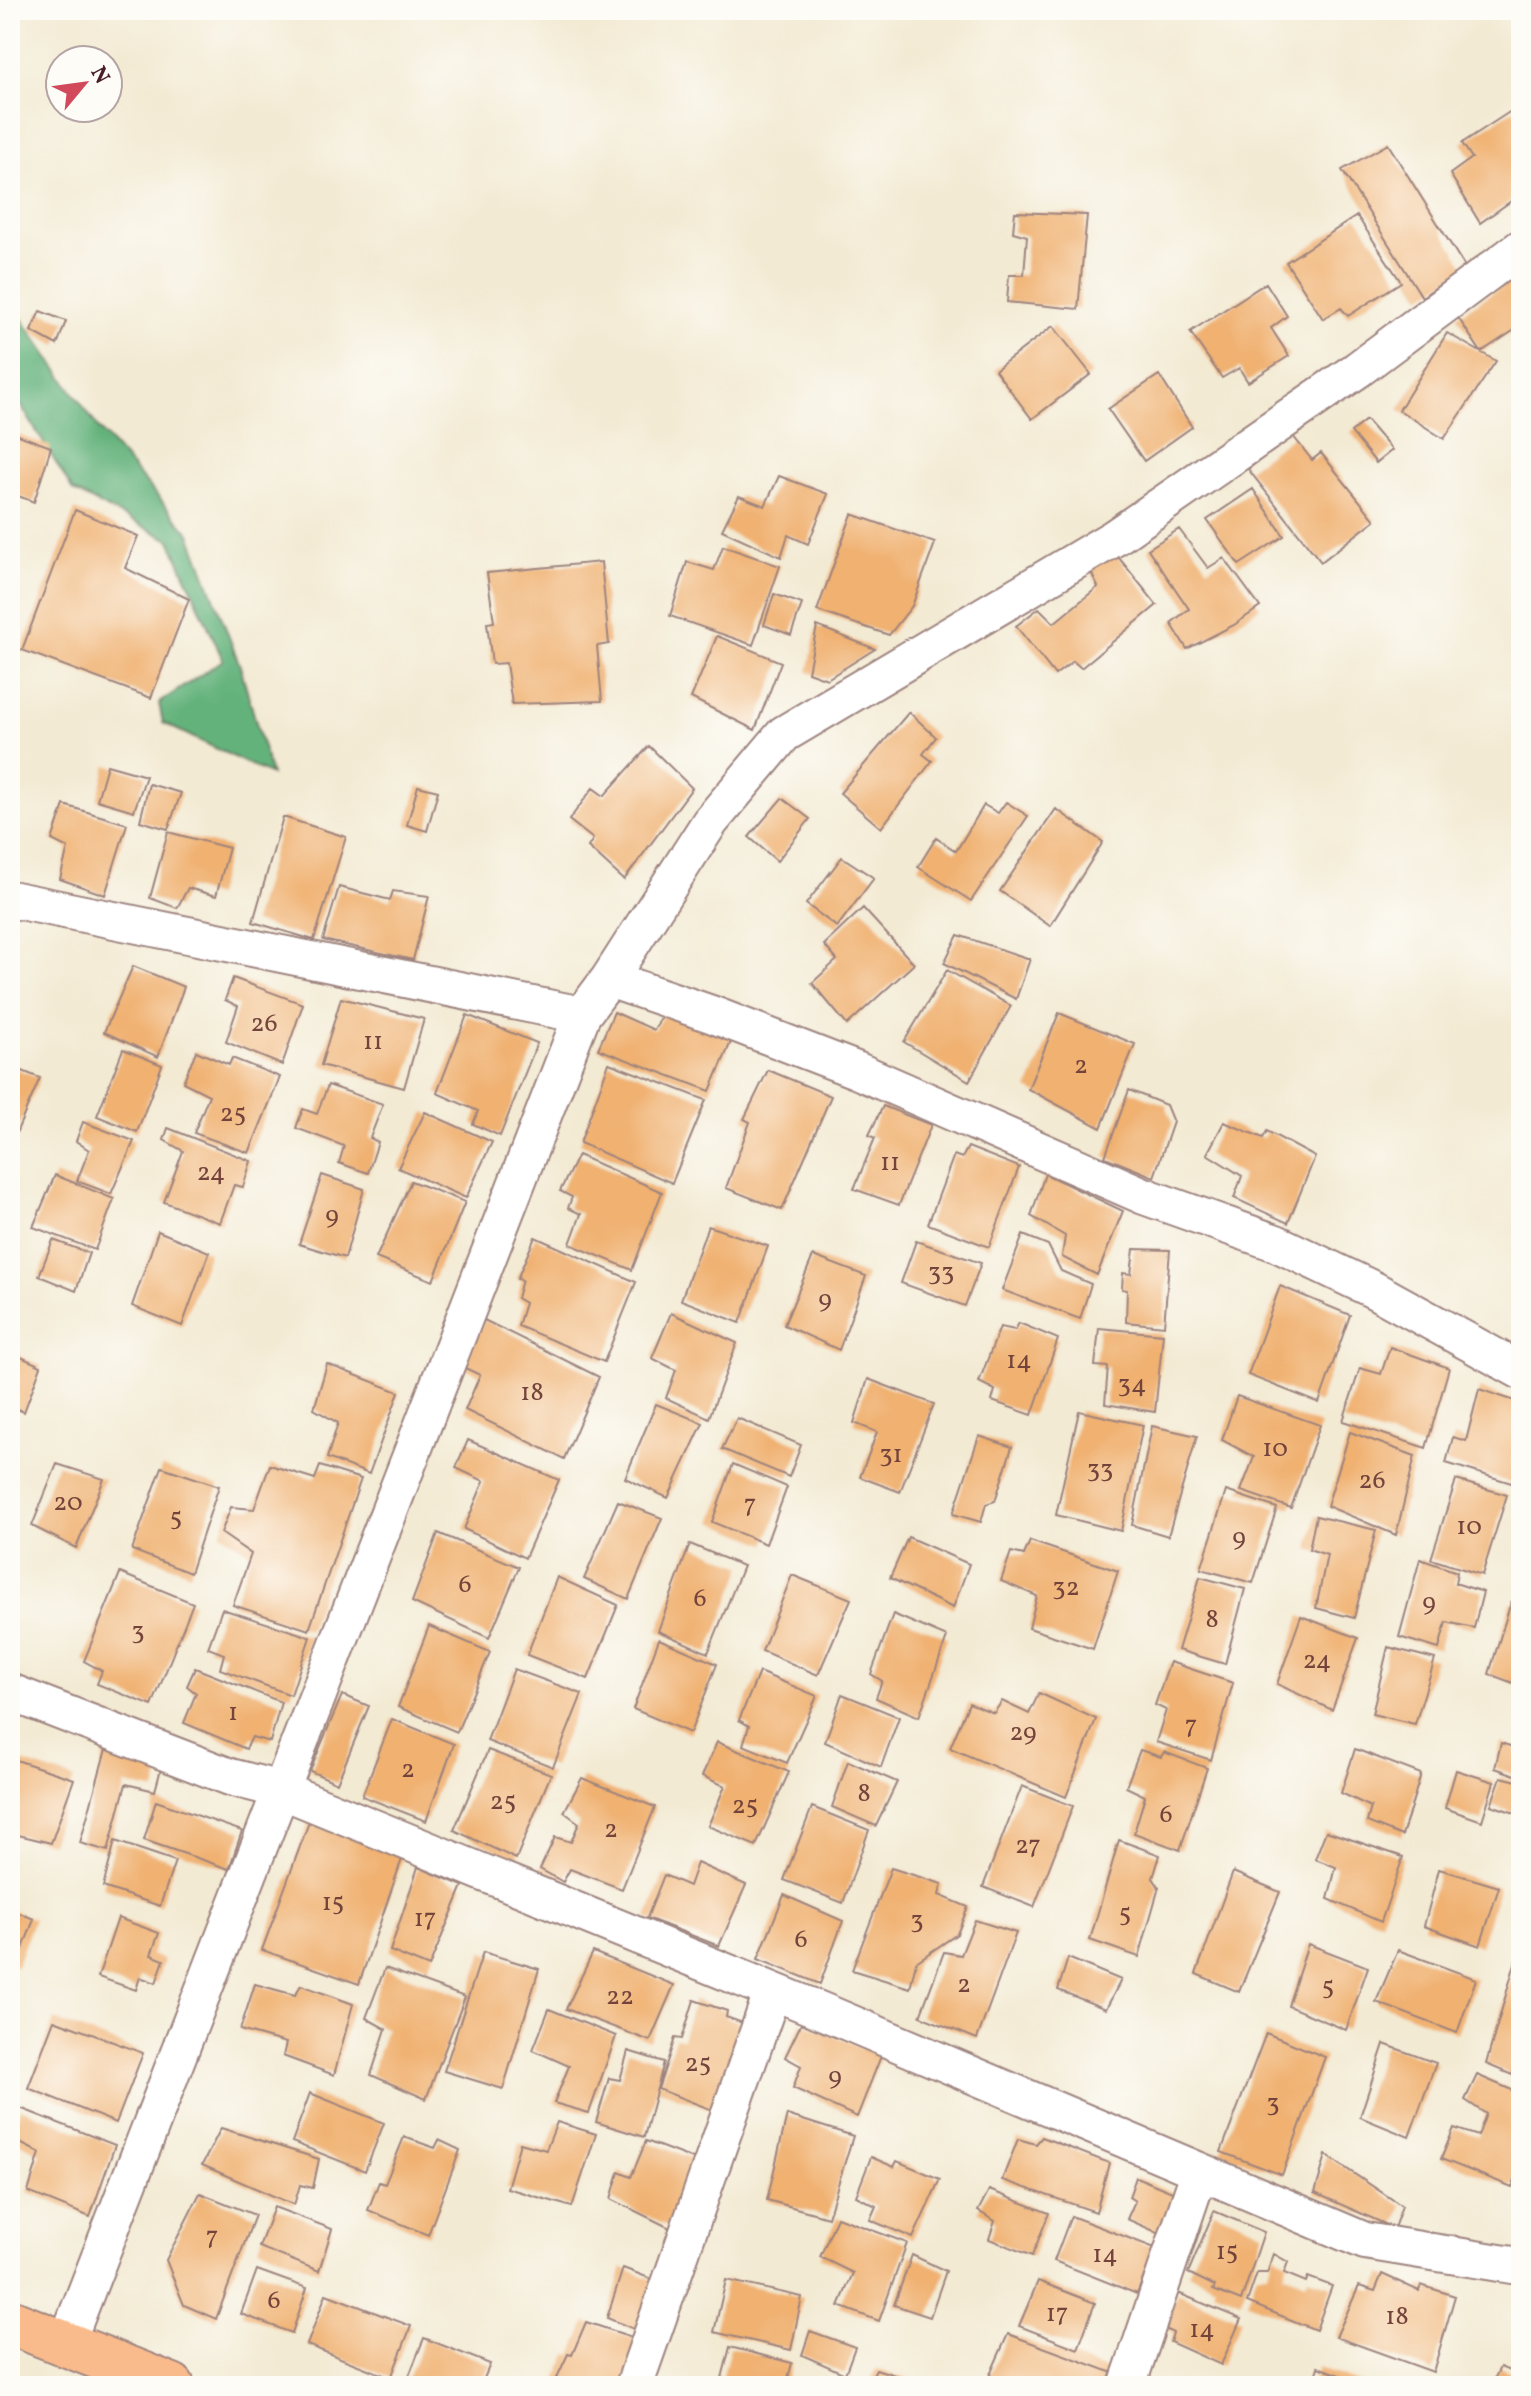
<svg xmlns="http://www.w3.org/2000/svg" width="1531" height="2396" font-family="Vollkorn,serif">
	<rect width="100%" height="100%" fill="#fdfcf7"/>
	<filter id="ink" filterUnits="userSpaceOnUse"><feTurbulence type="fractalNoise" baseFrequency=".0125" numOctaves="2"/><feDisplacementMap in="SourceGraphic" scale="16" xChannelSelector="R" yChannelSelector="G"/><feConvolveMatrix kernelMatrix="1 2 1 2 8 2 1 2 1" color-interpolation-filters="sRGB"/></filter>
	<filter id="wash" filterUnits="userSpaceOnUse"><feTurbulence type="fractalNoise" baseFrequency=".006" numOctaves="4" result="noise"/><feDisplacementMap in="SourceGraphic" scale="32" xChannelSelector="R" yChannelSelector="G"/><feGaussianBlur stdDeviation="1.8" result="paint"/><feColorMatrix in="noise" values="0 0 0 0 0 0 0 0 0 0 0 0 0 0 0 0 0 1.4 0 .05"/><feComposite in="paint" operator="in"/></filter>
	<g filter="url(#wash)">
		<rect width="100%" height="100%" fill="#f3ead3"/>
		<path fill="#63b27c" stroke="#566854" stroke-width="2" d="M10,302L99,429L190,534L240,666L271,775L163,723L159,703L223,660L170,540L73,491L14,394L10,393Z"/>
		<g id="blocks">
			<path fill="#f0b171" d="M1514,109L1521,119V194L1480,223L1450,174L1472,158L1462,143Z
				M1388,144L1465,267L1422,297L1342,170Z
				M1015,212L1087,215L1078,309L1007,302L1009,275H1024L1027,236L1013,232Z
				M1357,216L1401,282L1348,316L1341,308L1323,319L1286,262Z
				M1521,273V335L1516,329L1481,352L1457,316Z
				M1266,283L1287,316L1271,328L1289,356L1248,382L1239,368L1222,378L1190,332Z
				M40,311L66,321L57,345L31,331Z
				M1053,326L1091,374L1032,419L995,370Z
				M1447,333L1496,361L1444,439L1399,410Z
				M1159,375L1192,427L1144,461L1108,409Z
				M1366,420L1392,450L1376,463L1351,432Z
				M10,432L51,447L34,502L10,493Z
				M1293,436L1312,460L1321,453L1375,520L1321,562L1248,469Z
				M779,476L828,494L808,544L788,535L781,557L722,530L739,496L765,506Z
				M1253,489L1284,536L1239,565L1207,520Z
				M75,510L138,536L125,568L189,599L151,698L22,650Z
				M852,514L935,543L912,606L889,635L817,611Z
				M1179,529L1208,568L1224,558L1260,607L1234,625L1187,649L1171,623L1189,609L1148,549Z
				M723,546L780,566L753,645L670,616L687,562L714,570Z
				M1115,553L1157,605L1081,668L1073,661L1055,675L1016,626L1039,608L1054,623L1098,587L1090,570Z
				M601,562L609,644L597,646L602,701L512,704L506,663L492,664L487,623L494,622L487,573Z
				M774,594L802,604L791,635L764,625Z
				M817,626L875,649L827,679L808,672Z
				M717,636L781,662L755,730L691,698Z
				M909,712L936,737L923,754L932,761L881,828L840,793Z
				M649,746L692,788L624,880L588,847L593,839L569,820L593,788L604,796Z
				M107,765L146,776L134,811L97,800Z
				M149,784L181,793L168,829L140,821Z
				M418,786L438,791L427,831L407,825Z
				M782,798L810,819L777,861L749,837Z
				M1006,802L1028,816L971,901L918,867L936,838L956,851L984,805L998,813Z
				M64,805L127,824L105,895L60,879L68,848L52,840Z
				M1056,809L1103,842L1050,926L1000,891Z
				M283,817L346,837L314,940L253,922Z
				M168,832L229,848L216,896L188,888L177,908L150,898Z
				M842,857L874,878L837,927L806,904Z
				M339,887L390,900L393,891L429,896L413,960L323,940Z
				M863,908L914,964L847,1025L812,983L837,960L824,945Z
				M958,935L1030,959L1016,999L944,963Z
				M133,966L184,987L158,1057L104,1032Z
				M947,970L1011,1006L969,1081L904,1042Z
				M233,978L303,1004L282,1065L226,1042L238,1006L225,1000Z
				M341,998L424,1019L404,1088L321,1065Z
				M614,1012L654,1030L663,1014L733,1037L710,1091L598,1049Z
				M1059,1013L1135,1044L1101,1128L1028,1089Z
				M467,1015L537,1043L500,1136L473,1124L478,1111L437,1093Z
				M123,1049L162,1065L137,1132L97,1116Z
				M196,1051L229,1065L232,1058L280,1077L249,1153L194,1133L209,1095L183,1082Z
				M609,1063L706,1100L672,1183L580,1143Z
				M10,1066L40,1078L10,1147Z
				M768,1070L831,1096L782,1210L726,1188L750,1122L744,1119Z
				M328,1085L383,1104L370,1138L378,1142L368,1173L339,1163L344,1146L296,1128L303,1109L317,1114Z
				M1129,1090L1166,1105L1173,1122L1154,1177L1105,1157Z
				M883,1106L931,1125L899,1205L854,1189L875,1138L869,1135Z
				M425,1112L492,1142L466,1198L398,1168Z
				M83,1122L134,1141L111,1194L77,1181L89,1150L76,1141Z
				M1224,1122L1263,1138L1267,1131L1315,1157L1288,1223L1234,1198L1242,1176L1207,1154Z
				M168,1128L251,1161L243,1187L234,1185L220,1223L164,1202L183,1151L164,1140Z
				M968,1147L1019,1167L989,1247L928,1224L954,1155L962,1158Z
				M578,1155L662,1192L632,1270L570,1244L581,1214L568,1208L572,1197L560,1191Z
				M1045,1174L1123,1211L1097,1275L1062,1257L1065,1236L1031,1216Z
				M55,1175L114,1199L95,1250L33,1227Z
				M322,1175L364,1189L345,1258L299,1244Z
				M411,1181L465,1202L433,1281L376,1258Z
				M708,1226L768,1246L740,1323L681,1300Z
				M158,1231L209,1252L182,1326L132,1306Z
				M1023,1235L1048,1245L1061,1271L1091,1284L1080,1319L1002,1290Z
				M535,1237L636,1282L604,1362L518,1326L525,1303L517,1298L522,1280L517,1279Z
				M53,1240L89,1253L76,1291L39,1276Z
				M916,1241L981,1263L965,1306L901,1283Z
				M1134,1249L1170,1250L1164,1326L1126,1322L1127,1290L1122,1289L1123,1273L1131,1274Z
				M813,1256L866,1276L839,1350L784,1325Z
				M1280,1286L1350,1315L1319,1403L1248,1375Z
				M671,1313L737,1343L709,1418L666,1398L676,1370L652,1358Z
				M484,1320L599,1377L564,1459L465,1410L480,1375L463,1367Z
				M1019,1323L1058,1339L1032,1415L992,1401L995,1390L979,1382L1000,1327L1015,1330Z
				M1099,1328L1163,1334L1155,1412L1105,1404L1108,1367L1095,1366Z
				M1390,1347L1449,1368L1426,1448L1343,1421L1360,1368L1381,1374Z
				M10,1352L41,1366L24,1412L10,1406Z
				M327,1364L399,1392L369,1474L327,1458L338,1423L314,1409Z
				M868,1379L934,1404L900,1492L860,1477L877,1432L854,1423Z
				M1479,1389L1521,1403V1475L1518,1485L1446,1463L1453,1437L1466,1441Z
				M1237,1396L1320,1425L1291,1508L1241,1491L1254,1457L1222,1440Z
				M656,1404L703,1423L668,1498L625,1478Z
				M1079,1411L1143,1425L1121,1531L1056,1515Z
				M737,1418L801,1445L789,1477L722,1449Z
				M1152,1426L1197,1436L1168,1536L1132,1525Z
				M1350,1432L1415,1456L1396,1535L1327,1506Z
				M979,1436L1012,1447L995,1501L986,1504L981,1522L953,1514Z
				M468,1440L559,1480L525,1558L464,1529L484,1481L456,1468Z
				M57,1464L104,1479L76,1548L32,1526Z
				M733,1464L787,1487L766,1544L712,1522Z
				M270,1465L315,1479L320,1466L361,1479L309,1630L233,1605L251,1554L221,1533L231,1507L254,1509Z
				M162,1467L219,1486L190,1573L132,1550Z
				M1456,1480L1507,1495L1482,1575L1431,1559Z
				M1226,1491L1277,1508L1253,1583L1201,1569Z
				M618,1501L662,1518L628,1599L584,1579Z
				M1316,1516L1376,1530L1354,1618L1316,1608L1327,1555L1309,1549Z
				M438,1533L519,1567L489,1638L412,1602Z
				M908,1537L969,1564L953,1608L890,1578Z
				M1030,1541L1118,1571L1093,1649L1029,1628L1037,1596L1001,1581L1011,1552L1024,1555Z
				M690,1544L743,1566L708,1653L658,1631Z
				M1420,1559L1457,1572L1455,1583L1483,1592L1474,1628L1446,1622L1439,1649L1399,1637Z
				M120,1573L193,1603L152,1706L97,1684L102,1671L84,1661Z
				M792,1575L851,1599L818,1675L762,1651Z
				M557,1577L618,1605L588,1679L527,1655Z
				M1200,1577L1245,1589L1225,1664L1178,1650Z
				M1511,1602L1521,1605V1686L1489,1674Z
				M222,1609L310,1637L291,1695L220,1669L224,1654L208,1648Z
				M893,1614L947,1637L919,1717L876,1698L882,1681L871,1674Z
				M1301,1616L1358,1638L1332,1710L1277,1684Z
				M429,1626L490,1652L457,1732L398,1707Z
				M659,1639L717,1664L690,1733L633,1709Z
				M1388,1647L1435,1659L1415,1724L1372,1714Z
				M1170,1662L1233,1683L1211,1760L1156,1742L1166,1710L1155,1705Z
				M195,1668L281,1702L270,1742L252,1737L246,1749L184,1723L196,1693L187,1686Z
				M514,1669L582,1694L553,1767L487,1741Z
				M759,1672L817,1696L787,1763L743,1745L749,1726L739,1720Z
				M1039,1693L1096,1719L1066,1797L950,1748L969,1703L994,1713L1002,1701L1029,1714Z
				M842,1694L899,1717L881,1767L825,1742Z
				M342,1695L369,1706L337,1783L310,1771Z
				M392,1719L454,1744L426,1821L362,1796Z
				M717,1742L789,1772L756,1846L708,1826L725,1786L702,1776Z
				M1501,1743L1516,1748L1517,1753L1521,1755V1777L1495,1768Z
				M106,1749L162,1765L155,1791L126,1784L108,1851L80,1843Z
				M1355,1749L1421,1774L1402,1836L1367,1822L1371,1807L1341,1793Z
				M488,1750L551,1774L516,1859L454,1830Z
				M1140,1750L1161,1757L1164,1752L1207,1768L1180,1850L1134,1833L1145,1796L1126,1787Z
				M10,1758L74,1779L51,1843L10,1833Z
				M848,1761L897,1782L876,1826L832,1807Z
				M1456,1770L1494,1782L1482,1821L1445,1808Z
				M1501,1777L1521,1782V1815L1491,1805Z
				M582,1778L655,1807L622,1889L570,1869L563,1882L540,1869L555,1837L571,1842L579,1823L564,1812Z
				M1022,1786L1073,1806L1034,1907L983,1887Z
				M156,1801L242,1831L229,1869L144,1840Z
				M812,1807L869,1830L843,1903L784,1880Z
				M309,1822L403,1856L359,1984L262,1950Z
				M1326,1831L1403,1857L1381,1922L1328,1899L1336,1867L1315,1859Z
				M1119,1840L1160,1855L1153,1878L1159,1887L1139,1957L1090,1940Z
				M115,1841L175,1861L160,1906L103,1887Z
				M697,1863L746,1885L719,1946L647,1918L664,1875L689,1886Z
				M418,1867L463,1886L429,1967L390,1951Z
				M891,1868L942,1884L939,1895L968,1907L957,1934L916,1962L910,1988L852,1970Z
				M1439,1869L1499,1887L1480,1946L1424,1926Z
				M1233,1872L1280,1892L1239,1992L1196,1974Z
				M784,1895L843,1921L820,1984L758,1959Z
				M10,1909L34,1919L16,1967L10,1964Z
				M118,1918L159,1933L151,1955L164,1960L156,1983L140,1977L136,1990L98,1977Z
				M975,1920L1016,1933L977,2039L920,2016L944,1952L961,1955Z
				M1308,1944L1368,1967L1346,2030L1288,2006Z
				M1520,1946L1521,2062L1518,2061L1512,2075L1486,2064Z
				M1398,1950L1476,1979L1457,2033L1376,2002Z
				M483,1952L539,1969L503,2089L444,2071Z
				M593,1952L674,1985L650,2041L566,2009Z
				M1068,1958L1121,1980L1106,2009L1058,1990Z
				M385,1968L465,1997L426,2099L371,2075L386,2029L366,2018Z
				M255,1984L295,1995L301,1985L353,2004L334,2075L283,2056L286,2043L240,2030Z
				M694,2000L727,2011L726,2017L743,2023L715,2111L658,2089L675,2038L682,2039Z
				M549,2009L616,2036L589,2113L554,2103L569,2066L533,2050Z
				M54,2020L143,2053L116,2123L28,2088Z
				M802,2022L881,2056L857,2117L793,2088L801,2066L785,2057Z
				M1266,2033L1325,2057L1282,2175L1221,2152Z
				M1384,2044L1436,2063L1409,2137L1360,2117Z
				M628,2051L664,2062L644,2137L596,2122L609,2078L620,2080Z
				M1477,2075L1521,2094V2165L1512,2187L1441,2159L1454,2128L1478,2136L1486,2114L1465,2100Z
				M310,2093L384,2123L365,2171L292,2142Z
				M20,2108L115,2145L90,2217L28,2192L40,2153L10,2138Z
				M787,2115L853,2136L828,2217L767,2200Z
				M557,2122L596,2134L572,2207L507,2188L520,2143L546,2150Z
				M221,2128L319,2159L313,2188L300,2185L294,2205L202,2165Z
				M404,2137L435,2148L439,2140L460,2150L428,2235L368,2210L379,2182L385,2184Z
				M1042,2137L1109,2163L1096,2212L1002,2180L1018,2139L1036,2144Z
				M646,2141L701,2162L676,2231L611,2199L619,2172L631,2177Z
				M1326,2155L1402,2206L1394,2228L1315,2193Z
				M871,2157L894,2167L897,2161L940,2179L913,2238L870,2220L876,2206L856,2196Z
				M1136,2177L1182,2196L1165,2236L1127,2219L1135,2201L1129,2197Z
				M989,2190L1049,2213L1032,2256L989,2239L995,2221L978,2211Z
				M200,2193L255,2215L216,2319L184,2305L166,2260Z
				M274,2207L332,2229L319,2271L259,2247Z
				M1214,2211L1264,2232L1241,2301L1213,2290L1215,2286L1188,2273Z
				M1071,2216L1155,2248L1137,2294L1054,2261Z
				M837,2217L907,2243L879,2321L839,2306L853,2273L820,2257Z
				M1274,2254L1288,2262L1284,2273L1306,2282L1308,2277L1332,2286L1316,2330L1247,2302L1257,2273H1267Z
				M912,2255L946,2271L930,2317L894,2305Z
				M623,2268L665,2284L646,2334L607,2318Z
				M257,2270L307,2288L292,2333L241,2314Z
				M1382,2274L1419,2291L1421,2285L1455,2296L1433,2372L1336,2337L1359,2286L1375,2291Z
				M726,2280L802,2297L791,2350L714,2332Z
				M1038,2281L1095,2303L1078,2349L1019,2326Z
				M1178,2293L1241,2319L1221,2365L1170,2342L1173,2333L1162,2327Z
				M326,2294L411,2326L391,2378L307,2345Z
				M586,2322L641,2340L627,2386H553L568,2354L572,2355Z
				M810,2331L855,2347L845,2374L802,2355Z
				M1008,2334L1116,2374L1112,2386H1005L988,2379Z
				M424,2338L490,2364L481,2386H418L407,2381Z
				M730,2347L792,2363L786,2386H720Z
				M1521,2366V2386H1491L1500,2367L1517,2374Z
				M1318,2367L1369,2386H1312Z
				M876,2369L926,2385V2386H867Z"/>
		</g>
	</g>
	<g filter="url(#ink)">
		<use href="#blocks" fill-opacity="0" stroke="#9e847f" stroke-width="2"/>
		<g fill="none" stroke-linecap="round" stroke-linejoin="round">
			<g stroke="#9e847f" stroke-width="40">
				<path id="minor" d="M10,899L582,1015
					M609,979L711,1014L856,1070L1144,1196L1276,1243L1374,1290L1521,1371
					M10,1692L230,1777L281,1790L824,2012L1365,2241L1512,2265L1521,2264
					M66,2344L582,1015L609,979L710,822L784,734L1114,538L1357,370L1521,248
					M634,2386L772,1993
					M1127,2386L1199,2173"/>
			</g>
			<g stroke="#9e847f" stroke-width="48">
				<path id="trunk" d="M10,2322L172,2386"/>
			</g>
			<use href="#minor" stroke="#fff" stroke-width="36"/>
			<use href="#trunk" stroke="#fabb8c" stroke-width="44"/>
		</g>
	</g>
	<g text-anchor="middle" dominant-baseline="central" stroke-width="8" stroke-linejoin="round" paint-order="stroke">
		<g font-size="26" fill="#74443c">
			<text x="264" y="1024">26</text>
			<text x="373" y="1042">11</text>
			<text x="1081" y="1066">2</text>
			<text x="233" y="1114">25</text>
			<text x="890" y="1163">11</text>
			<text x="211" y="1173">24</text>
			<text x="332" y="1216">9</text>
			<text x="941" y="1273">33</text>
			<text x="825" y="1300">9</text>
			<text x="1019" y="1361">14</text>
			<text x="1132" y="1385">34</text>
			<text x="532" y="1393">18</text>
			<text x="1275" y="1449">10</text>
			<text x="891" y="1455">31</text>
			<text x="1100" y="1470">33</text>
			<text x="1372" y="1481">26</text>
			<text x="68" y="1503">20</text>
			<text x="750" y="1505">7</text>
			<text x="176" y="1518">5</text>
			<text x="1469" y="1527">10</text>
			<text x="1239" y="1538">9</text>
			<text x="465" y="1585">6</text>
			<text x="1066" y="1588">32</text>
			<text x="700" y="1599">6</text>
			<text x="1429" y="1603">9</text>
			<text x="1212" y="1620">8</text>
			<text x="138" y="1632">3</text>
			<text x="1317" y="1661">24</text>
			<text x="233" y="1713">1</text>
			<text x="1191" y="1726">7</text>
			<text x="1023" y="1733">29</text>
			<text x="408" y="1770">2</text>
			<text x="864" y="1794">8</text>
			<text x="503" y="1802">25</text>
			<text x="745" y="1806">25</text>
			<text x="1166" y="1815">6</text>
			<text x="611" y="1830">2</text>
			<text x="1028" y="1846">27</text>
			<text x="333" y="1903">15</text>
			<text x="1125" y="1914">5</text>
			<text x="425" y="1919">17</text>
			<text x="917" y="1921">3</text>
			<text x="801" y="1940">6</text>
			<text x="964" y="1985">2</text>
			<text x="1328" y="1987">5</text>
			<text x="620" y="1997">22</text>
			<text x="698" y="2064">25</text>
			<text x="835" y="2077">9</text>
			<text x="1273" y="2104">3</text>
			<text x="212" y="2237">7</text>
			<text x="1227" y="2252">15</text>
			<text x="1105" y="2255">14</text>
			<text x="274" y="2301">6</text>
			<text x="1057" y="2314">17</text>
			<text x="1397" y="2317">18</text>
			<text x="1202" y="2330">14</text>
		</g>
	</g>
	<rect width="1531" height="2396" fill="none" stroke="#fdfcf7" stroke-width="40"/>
	<g transform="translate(84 84) rotate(61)"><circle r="38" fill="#fdfcf7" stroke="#b5a4a5" stroke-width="2"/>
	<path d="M0-6L14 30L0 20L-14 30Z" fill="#d1495b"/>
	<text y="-12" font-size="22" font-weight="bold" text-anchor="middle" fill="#4a1f2b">N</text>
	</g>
</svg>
